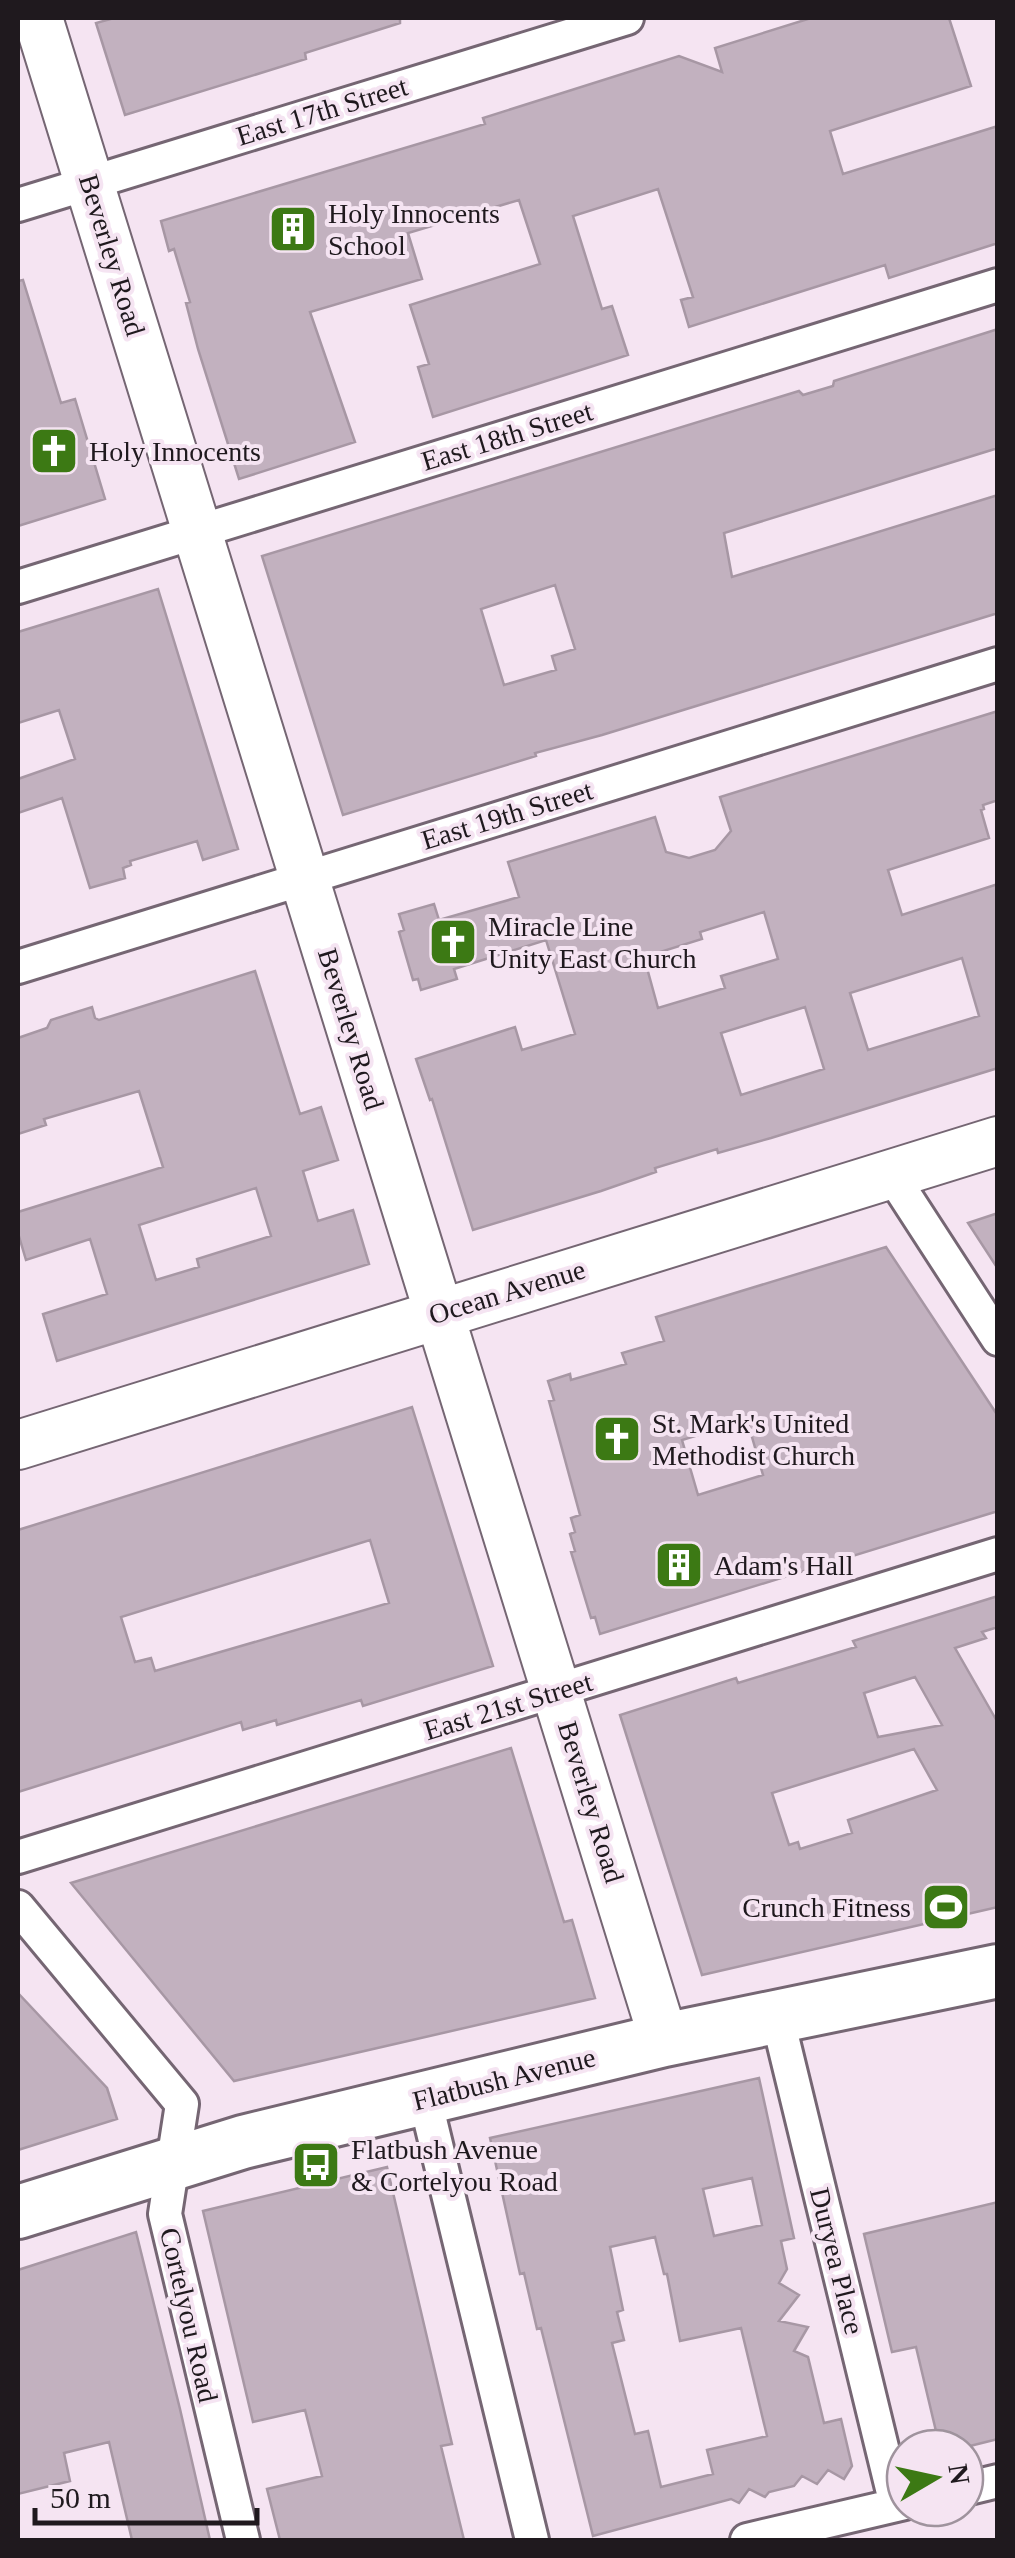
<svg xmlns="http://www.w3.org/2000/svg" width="1015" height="2558" font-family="'Times New Roman',serif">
	<rect width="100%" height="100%" fill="#f5e4f2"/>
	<path fill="#c2b1bf" stroke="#a797a4" stroke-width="2.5" fill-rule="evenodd" d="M114,18H400V23L305,53L306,59L125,115L96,23Z
		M811,18H949L971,86L830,131L843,174L998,126V243L889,278L885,265L689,327L681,300L693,297L658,189L573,216L602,309L612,306L628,355L433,417L418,367L429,364L410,305L540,264L519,200L408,233L422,279L310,312L355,442L239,479L198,349L186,303L190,302L174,249L169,251L161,221L485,124L483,118L679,56L722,72L715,48Z
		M23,280L61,403L75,399L105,499L18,526V281Z
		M998,329V448L724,533L732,577L998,495V613L602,735L535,753L536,756L343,815L262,556L799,391L803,395L833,386L834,381ZM555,585L575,649L552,656L556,670L504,685L481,609Z
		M158,589L238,849L203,860L197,841L130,861L131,865L123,868L125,878L90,888L62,798L18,813V779L75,759L59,710L18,723V632Z
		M998,711V800L983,805L984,809L981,810L989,838L888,870L902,915L998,884V1068L771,1138L718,1153L717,1149L655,1168L656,1172L601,1191L473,1230L432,1099L430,1100L416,1059L515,1027L522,1050L575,1034L546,940L454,969L457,979L421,990L418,979L413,980L399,932L404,930L399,914L434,904L439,920L519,897L508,862L655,817L666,852L689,858L715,850L731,831L720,797ZM764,912L778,959L721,976L725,988L658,1008L644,957L702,939L700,932ZM962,958L979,1016L868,1050L850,993ZM805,1007L824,1069L741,1095L721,1033Z
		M255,971L300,1114L321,1107L338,1160L303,1171L318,1221L353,1210L369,1264L57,1361L43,1314L107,1294L90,1239L26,1260L18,1233V1212L163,1167L139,1091L44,1119L46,1125L18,1134V1038L47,1028L51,1020L92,1007L95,1018L99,1020ZM256,1188L271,1236L197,1259L199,1267L156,1280L139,1225Z
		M998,1213V1269L968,1223Z
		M886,1247L998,1416V1511L600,1634L595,1617L591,1618L571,1552L575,1551L570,1534L575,1532L571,1518L580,1515L549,1401L554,1400L548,1381L570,1374L571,1380L626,1364L622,1353L664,1341L656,1317ZM747,1420L763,1475L698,1495L682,1440Z
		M412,1407L493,1666L363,1706L361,1700L277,1725L276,1720L243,1730L241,1722L18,1792V1530ZM370,1540L389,1603L155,1671L151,1658L135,1662L121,1617Z
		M998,1596V1627L982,1632L986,1638L955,1648L998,1723V1907L702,1975L620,1715L736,1678L738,1683L856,1647L853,1641ZM915,1677L942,1725L878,1737L864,1693ZM914,1749L937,1790L848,1820L852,1833L800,1849L798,1842L789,1845L772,1793Z
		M511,1748L564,1922L572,1920L595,1998L234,2081L71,1883Z
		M18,1993L107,2088L117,2119L18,2150Z
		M759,2078L794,2238L781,2241L787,2269L779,2283L799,2295L779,2321L808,2327L794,2351L808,2357L824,2423L841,2419L852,2466L844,2479L828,2470L817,2484L802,2476L794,2486L769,2492L765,2497L749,2489L739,2503L731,2499L593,2536L541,2328L537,2329L524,2273L520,2274L490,2138ZM752,2178L762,2225L714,2236L703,2189ZM655,2237L664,2274H667L680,2341L741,2328L767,2436L707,2450L713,2474L661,2487L648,2431L635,2434L612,2343L624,2340L617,2312L623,2310L610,2247Z
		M387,2167L452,2444L441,2446L464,2540H280L267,2489L322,2476L305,2410L253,2422L203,2211Z
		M998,2202V2439L962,2448H940L916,2347L892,2352L864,2234Z
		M136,2232L180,2409L210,2540H132L109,2442L64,2453L70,2481L18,2494V2270Z"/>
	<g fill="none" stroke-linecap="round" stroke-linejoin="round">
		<g stroke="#756673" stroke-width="38">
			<path id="street" d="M18,205L627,18
				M18,587L998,285
				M18,967L998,664
				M891,1174L998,1339
				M18,1857L998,1554
				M18,1907L182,2104L165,2214L243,2540
				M777,2016L896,2505
				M425,2099L532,2540
				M965,2489L998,2481
				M747,2540L905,2503"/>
		</g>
		<g stroke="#756673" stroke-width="52">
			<path id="secondary" d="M38,18L664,2040
				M18,1445L998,1141"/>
		</g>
		<g stroke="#756673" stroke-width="58">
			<path id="primary" d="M18,2212L243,2142L664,2040L998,1971"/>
		</g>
		<use href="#street" stroke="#fff" stroke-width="32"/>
		<use href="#secondary" stroke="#fff" stroke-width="48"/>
		<use href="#primary" stroke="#fff" stroke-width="52"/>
	</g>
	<defs>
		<g id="building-square" transform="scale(2.5)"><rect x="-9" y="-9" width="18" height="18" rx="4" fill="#3c7914" stroke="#f5e4f2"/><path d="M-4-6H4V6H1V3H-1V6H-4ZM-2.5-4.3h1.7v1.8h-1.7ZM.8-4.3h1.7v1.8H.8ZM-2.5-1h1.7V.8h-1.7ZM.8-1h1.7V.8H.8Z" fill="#fff"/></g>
		<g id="church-square" transform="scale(2.5)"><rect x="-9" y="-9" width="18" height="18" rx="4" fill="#3c7914" stroke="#f5e4f2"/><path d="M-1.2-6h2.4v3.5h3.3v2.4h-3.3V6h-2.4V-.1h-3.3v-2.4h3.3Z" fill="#fff"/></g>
		<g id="stadium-square" transform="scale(2.5)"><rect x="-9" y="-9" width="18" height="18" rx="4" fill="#3c7914" stroke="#f5e4f2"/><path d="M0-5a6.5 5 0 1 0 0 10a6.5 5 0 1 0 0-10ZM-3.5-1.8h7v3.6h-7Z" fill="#fff"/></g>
		<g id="bus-square" transform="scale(2.5)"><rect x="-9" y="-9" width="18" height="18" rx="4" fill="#3c7914" stroke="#f5e4f2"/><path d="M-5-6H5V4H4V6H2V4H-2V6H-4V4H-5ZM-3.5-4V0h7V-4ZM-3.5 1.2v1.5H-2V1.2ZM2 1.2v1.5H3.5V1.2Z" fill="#fff"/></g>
	</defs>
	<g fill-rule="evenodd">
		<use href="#building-square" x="293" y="229"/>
		<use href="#church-square" x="54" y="451"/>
		<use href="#church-square" x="453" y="942"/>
		<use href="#church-square" x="617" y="1439"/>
		<use href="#building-square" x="679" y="1565"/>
		<use href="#stadium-square" x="946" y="1907"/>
		<use href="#bus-square" x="316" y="2165"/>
	</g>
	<g text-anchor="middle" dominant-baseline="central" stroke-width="8" stroke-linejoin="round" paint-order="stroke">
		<g font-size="28" fill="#1f191e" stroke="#f5e4f2">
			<text transform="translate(322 111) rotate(-17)">East 17th Street</text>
			<text transform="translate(112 255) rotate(73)">Beverley Road</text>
			<text transform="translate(507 436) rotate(-17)">East 18th Street</text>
			<text transform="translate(507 815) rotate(-17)">East 19th Street</text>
			<text transform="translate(351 1029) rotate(73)">Beverley Road</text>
			<text transform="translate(507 1292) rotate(-17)">Ocean Avenue</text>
			<text transform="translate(508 1706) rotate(-17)">East 21st Street</text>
			<text transform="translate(591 1802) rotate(73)">Beverley Road</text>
			<text transform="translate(504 2079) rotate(-14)">Flatbush Avenue</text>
			<text transform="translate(837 2261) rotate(76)">Duryea Place</text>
			<text transform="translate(189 2315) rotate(77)">Cortelyou Road</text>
		</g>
		<g font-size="28" fill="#1f191e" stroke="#f5e4f2" text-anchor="start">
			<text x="328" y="213">Holy Innocents<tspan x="328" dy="32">School</tspan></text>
			<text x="89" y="451">Holy Innocents</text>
			<text x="488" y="926">Miracle Line<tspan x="488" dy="32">Unity East Church</tspan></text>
			<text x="652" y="1423">St. Mark's United<tspan x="652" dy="32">Methodist Church</tspan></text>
			<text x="714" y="1565">Adam's Hall</text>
			<text x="911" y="1907" text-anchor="end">Crunch Fitness</text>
			<text x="351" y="2149">Flatbush Avenue<tspan x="351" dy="32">&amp; Cortelyou Road</tspan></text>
		</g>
	</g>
	<rect width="1015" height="2558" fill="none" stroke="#1f191e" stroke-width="40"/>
	<g transform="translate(935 2478) rotate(81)"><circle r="48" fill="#f5e4f2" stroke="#9f939d" stroke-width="2.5"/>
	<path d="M0-8L18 38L0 25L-18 38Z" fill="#3c7914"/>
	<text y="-15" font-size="28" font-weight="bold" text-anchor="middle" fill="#1f191e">N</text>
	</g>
	<path d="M35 2508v15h222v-15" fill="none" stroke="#1f191e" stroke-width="5"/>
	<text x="50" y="2508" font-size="30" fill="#1f191e" stroke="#f5e4f2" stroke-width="8" paint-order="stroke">50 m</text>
</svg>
